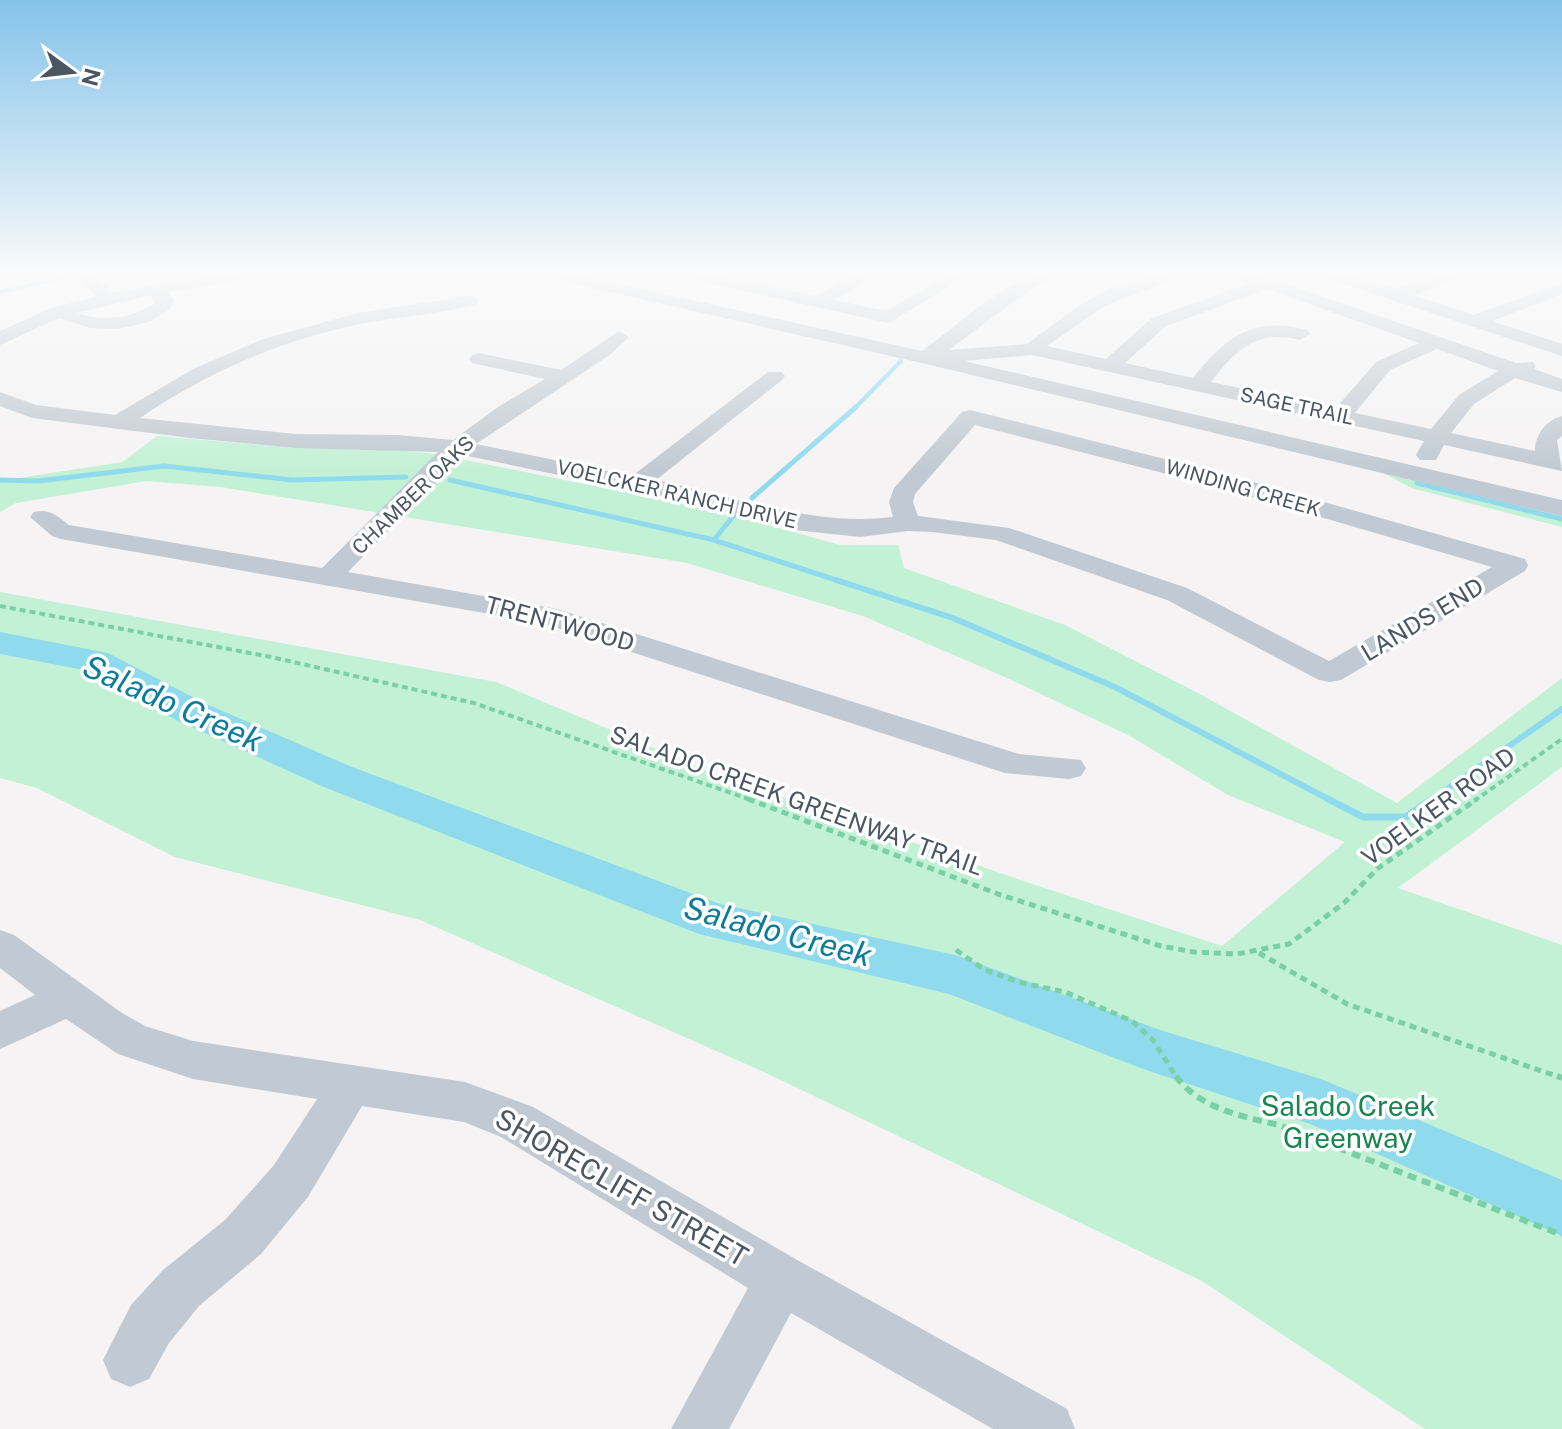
<svg xmlns="http://www.w3.org/2000/svg" width="1562" height="1429" font-family="'Public Sans',sans-serif">
	<rect width="100%" height="100%" fill="#f5f3f3"/>
	<path fill="#c3f1d5" d="M157,436L275,446L378,448L436,454L723,512L839,545H898L904,568L1065,625L1196,692L1397,803L1562,678V767L1398,888L1562,945V1429H1425L1202,1281L766,1073L420,920L175,857L37,788L0,778V592L496,682L716,774L1023,881L1222,946L1345,842L1228,795L1130,736L1005,677L863,616L687,563L221,487L146,481L16,503L0,512V481L122,462Z
		M1382,472L1562,513V527L1411,488Z"/>
	<g fill="none" stroke-linecap="round" stroke-linejoin="round">
		<path stroke="#90daee" stroke-width="4" d="M0,292L65,277
			M854,409L901,361"/>
		<path stroke="#90daee" stroke-width="5" d="M1419,475L1417,483L1562,519
			M0,480L38,481L164,466L292,480L406,477
			M450,480L714,540L842,582
			M752,498L856,407
			M714,540L734,515"/>
		<path stroke="#90daee" stroke-width="6" d="M836,580L953,618L1115,687L1332,801
			M1430,801L1562,709"/>
		<path stroke="#90daee" stroke-width="7" d="M1328,799L1363,817H1406L1432,799"/>
		<path fill="#90daee" fill-rule="evenodd" d="M0,632L108,653L204,703L352,767L720,904L955,955L1163,1031L1321,1079L1562,1180V1236L1310,1124L1143,1069L949,994L699,934L324,787L178,721L84,670L0,654Z"/>
		<path stroke="#7ad0a6" stroke-width="4" stroke-dasharray="6 4" stroke-linecap="butt" d="M0,606L271,657L474,703L754,801
			M1474,801L1562,739"/>
		<path stroke="#7ad0a6" stroke-width="5" stroke-dasharray="7 5" stroke-linecap="butt" d="M748,799L998,894L1161,946L1194,952L1237,954L1289,944L1344,903L1377,869L1477,799
			M956,950L985,970L1018,982L1065,992L1132,1021L1153,1040L1177,1078
			M1259,953L1347,1004L1562,1078"/>
		<path stroke="#7ad0a6" stroke-width="6" stroke-dasharray="9 6" stroke-linecap="butt" d="M1176,1076C1198,1108 1244,1117 1279,1125L1562,1235
			M1557,1076L1562,1078"/>
		<path fill="#c1cad2" fill-rule="evenodd" d="M71,272H89L114,292L228,272H269L260,277L168,292L174,300L170,309L149,322L117,329L90,328L59,318L0,345V331L49,309L97,296ZM151,295L155,303C132,319 104,322 77,313Z
			M536,272H565L922,351C961,323 1016,268 1065,272L1029,290L949,350L1027,344L1078,306L1110,289L1160,272H1185L1183,276L1106,305L1047,346L1106,359L1152,318L1250,283L1229,276L1227,272H1250L1516,363L1533,362L1536,366L1534,369L1562,379V392L1515,378L1474,404L1451,433L1535,451C1535,435 1546,420 1562,416V436L1557,440L1562,471L1444,445L1436,460H1420L1416,455L1424,441L1032,355L964,361L1562,500V516L926,364L544,277ZM1267,289L1419,343L1376,362L1336,408L1211,382C1237,349 1257,329 1300,340L1310,334L1307,330C1253,316 1226,336 1193,378L1125,363L1166,326ZM1437,349L1498,371L1459,395L1431,429L1355,413L1390,370Z
			M671,272H702L816,296L859,272H878L835,300L886,311L952,272H972L889,323L680,277Z
			M1316,272H1341L1395,289L1448,272H1471L1469,276L1413,295L1474,315L1562,283V294L1492,321L1562,344V356L1319,276Z
			M469,296L475,297L478,301L475,305C438,314 398,317 360,324C281,340 206,373 140,418L296,434L398,435L453,440L498,407L545,379L472,363L469,359L472,355L479,353L561,370L619,331L629,337L611,354L476,444L632,476L768,372H782L785,376L782,380L656,480C735,496 812,527 893,517L889,502L894,488L962,412L970,410L1232,476L1525,559L1528,565L1525,571L1341,680L1330,682L1319,680L1167,600L996,540L932,532L908,531L860,537L794,530L707,506L463,455L348,572L557,609L1019,754L1081,760L1086,768L1081,776L1069,779L1005,773L542,623L61,539L52,536L30,517L34,512C50,508 57,516 69,525L322,568L438,452L296,448L190,438L32,418L0,406V392L36,405L115,415L195,368L263,339L358,313ZM975,425L1214,486L1492,567L1329,661L1187,588L1009,528L918,516L913,502L915,494Z
			M0,930L14,935L122,1013L145,1026L193,1041L465,1082L533,1107L799,1261L1067,1409L1075,1429H993L791,1313L729,1429H671L748,1288L501,1137L464,1122L362,1106L308,1197L261,1254L199,1306L169,1343L149,1379L130,1387L111,1379L103,1360L131,1305L163,1270L225,1220L274,1165L317,1099L193,1079L118,1054L66,1019L0,1049V1011L35,995L0,968Z"/>
	</g>
	<linearGradient id="sky" x2="0" y2="1"><stop stop-color="#85c3ea"/><stop offset="0.58" stop-color="#fafafa"/><stop offset="1" stop-color="#fafafa" stop-opacity="0"/></linearGradient>
	<rect width="1562" height="472" fill="url(#sky)"/>
	<g text-anchor="middle" dominant-baseline="central" stroke-width="7" stroke-linejoin="round" paint-order="stroke">
		<g font-size="20" fill="#4a5661" stroke="#fff">
			<text transform="translate(1297 406) rotate(12)">SAGE TRAIL</text>
			<text transform="translate(1243 488) rotate(16)">WINDING CREEK</text>
			<text transform="translate(677 494) rotate(13)">VOELCKER RANCH DRIVE</text>
			<text transform="translate(413 495) rotate(-44)">CHAMBER OAKS</text>
		</g>
		<g font-size="24" fill="#4a5661" stroke="#fff">
			<text transform="translate(1422 619) rotate(-31)">LANDS END</text>
			<text transform="translate(560 623) rotate(15)">TRENTWOOD</text>
			<text transform="translate(797 800) rotate(20)">SALADO CREEK GREENWAY TRAIL</text>
			<text transform="translate(1438 806) rotate(-36)">VOELKER ROAD</text>
		</g>
		<g font-size="28" fill="#17864f" stroke="#fff">
			<text x="1348" y="1105">Salado Creek<tspan x="1348" dy="32">Greenway</tspan></text>
		</g>
		<g font-size="28" fill="#4a5661" stroke="#fff">
			<text transform="translate(622 1187) rotate(30)">SHORECLIFF STREET</text>
		</g>
		<g font-size="32" font-style="italic" fill="#0c7c9b" stroke="#fff">
			<text transform="translate(173 703) rotate(24)">Salado Creek</text>
			<text transform="translate(778 931) rotate(15)">Salado Creek</text>
		</g>
	</g>
	<g transform="translate(72 72) rotate(105)" stroke="#ffffff" stroke-width="6" paint-order="stroke">
	<path d="M0-6L14 30L0 20L-14 30Z" fill="#4a5661"/>
	<text y="-12" font-size="22" font-weight="bold" text-anchor="middle" fill="#4a5661">N</text>
	</g>
</svg>
